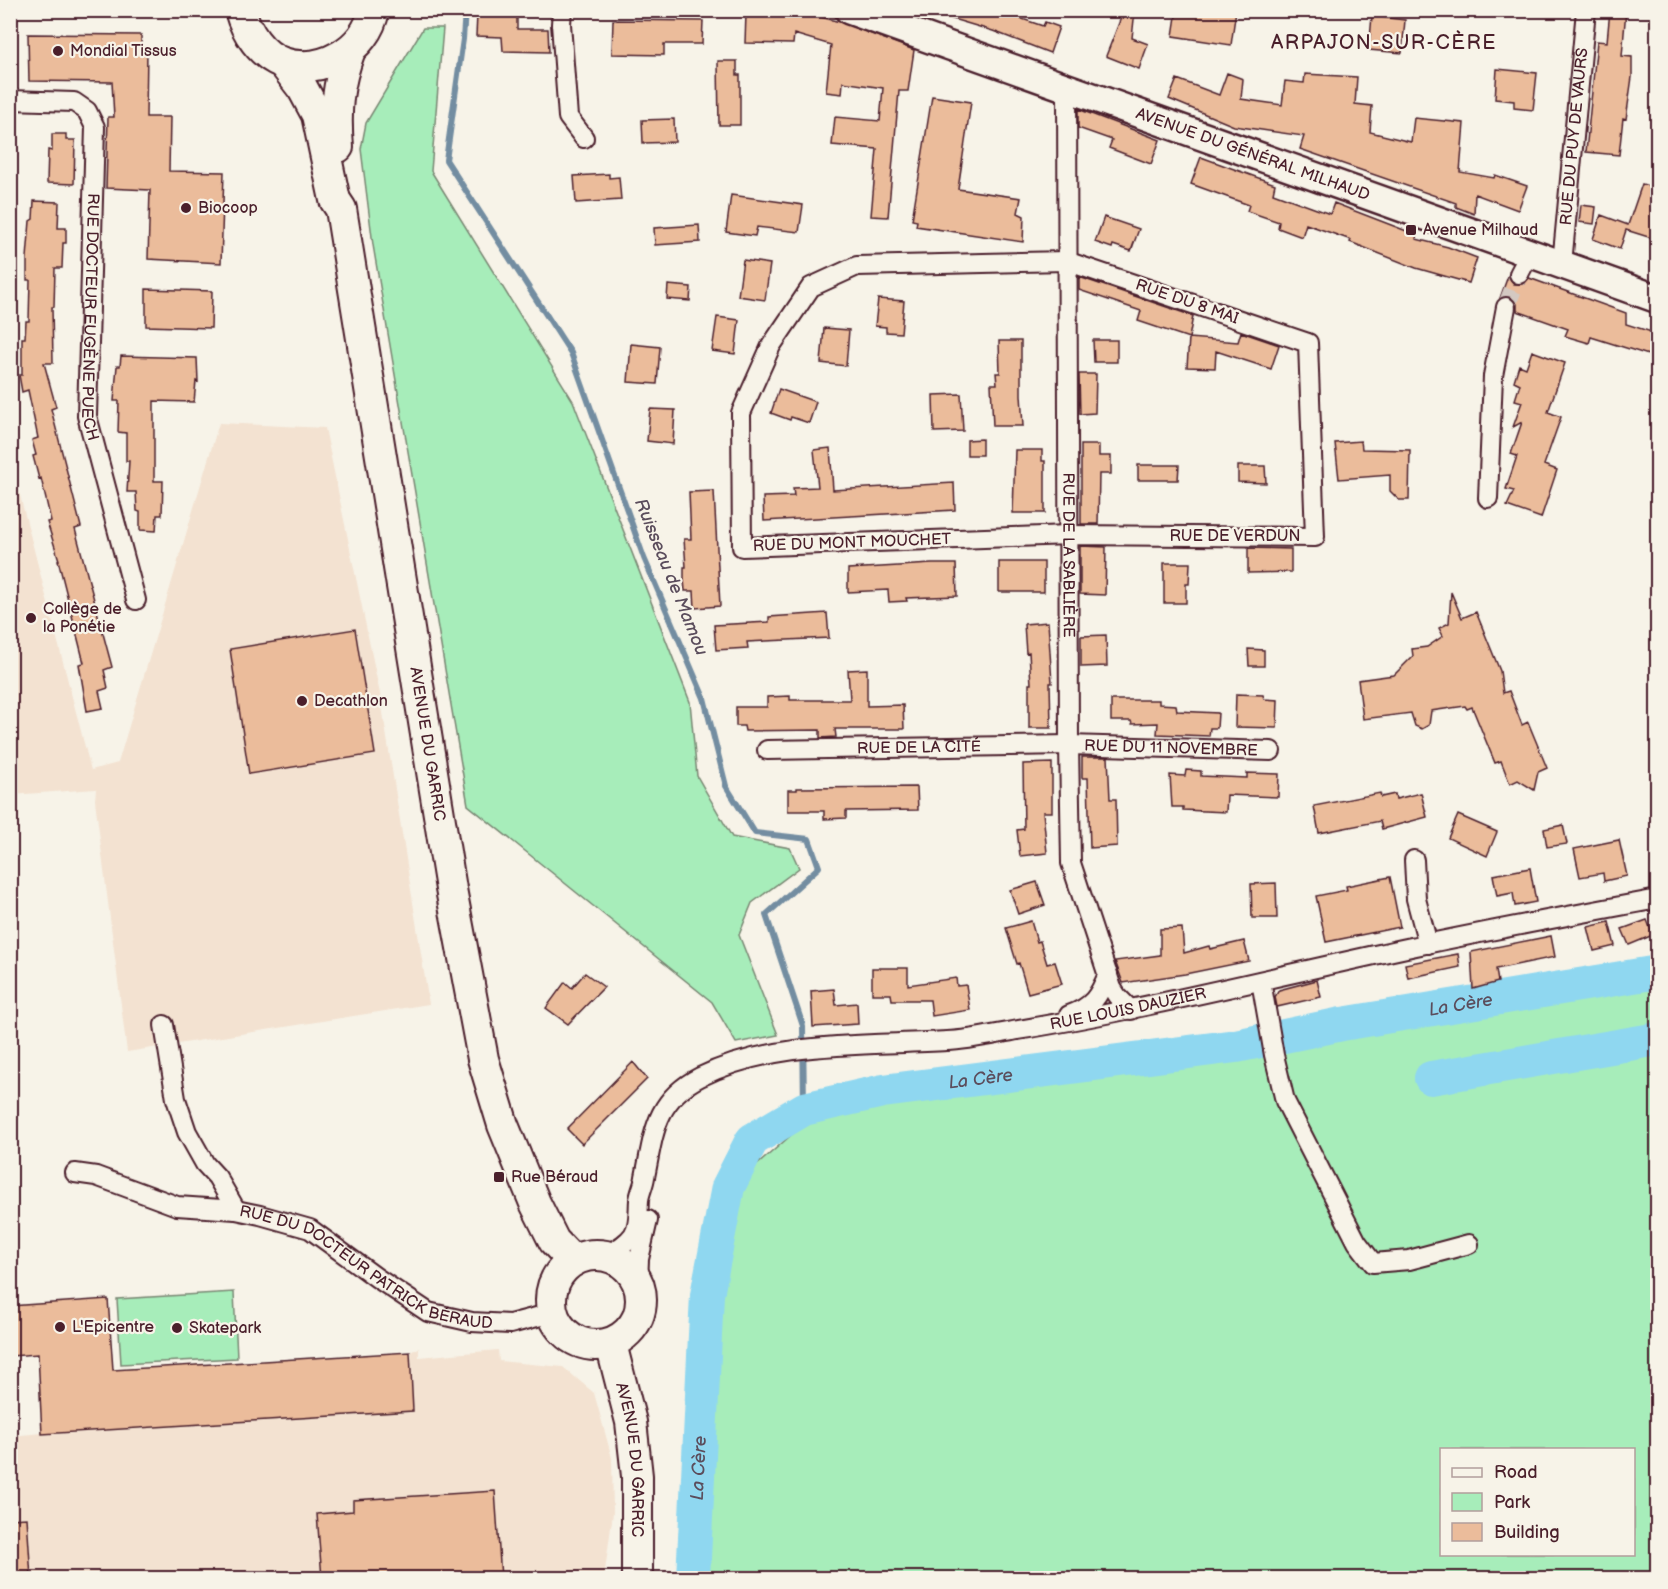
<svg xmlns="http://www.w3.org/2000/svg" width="1668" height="1589" font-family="'Balsamiq Sans',sans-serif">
	<rect width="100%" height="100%" fill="#f7f3e8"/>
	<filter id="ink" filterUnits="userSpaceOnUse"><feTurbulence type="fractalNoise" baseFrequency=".0167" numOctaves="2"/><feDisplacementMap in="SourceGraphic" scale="12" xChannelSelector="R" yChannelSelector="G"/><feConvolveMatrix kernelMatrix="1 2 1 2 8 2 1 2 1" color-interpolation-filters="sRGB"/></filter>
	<g filter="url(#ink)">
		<path fill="#f3e2d1" d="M219,423L325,428L380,694L429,1004L127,1052L95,800L96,789L11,795L10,457L91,770L118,763Z
			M419,1348V1357L498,1350L499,1361L563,1367L594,1393L612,1458L613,1513L604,1578H11V1436L42,1433L39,1374L410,1352Z"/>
		<path fill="#a7edba" stroke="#788672" stroke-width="1.5" fill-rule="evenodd" d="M423,28H443L431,171L573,401L690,702L697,776L732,837L790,848L799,868L752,903L739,935L778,1035L736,1043L712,1002L468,805L373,245L361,149L366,123Z
			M1657,976V1578H698L714,1317L732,1187L813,1116L941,1092L1292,1042ZM1442,1450H1634V1554H1442Z
			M234,1292L237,1358L121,1364L117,1299Z"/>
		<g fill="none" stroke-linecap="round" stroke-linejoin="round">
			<path stroke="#738da1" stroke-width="6" d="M465,10L463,39L446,160L571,353L644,558L704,698L726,786L755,833L809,839L819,867L766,915L803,1026L804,1109"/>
			<g stroke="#8fd7f0" stroke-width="34">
				<path d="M1431,1078L1658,1039"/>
				<path id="s1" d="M693,1578L707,1295L728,1187L752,1140L804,1109L883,1091L1236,1046L1342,1024L1658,972"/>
			</g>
		</g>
		<path fill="#ebbc9b" stroke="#4a1f2b" stroke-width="1.5" d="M937,10H996L1043,26L1045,22L1059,27L1050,53L993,31L936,14Z
			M1124,10H1135L1132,38L1148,44L1139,69L1106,56Z
			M1177,10H1236L1231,45L1173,36Z
			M1610,10H1626L1622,56L1632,57V77L1626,119L1623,118L1619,155L1586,152L1597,41L1607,42Z
			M746,14L813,15L840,22L914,50L908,91H899L888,217L871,216L877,149L832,145L835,117L880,121L883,88L843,82L842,94L826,92L831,45L794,34L793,44L745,43Z
			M477,15H517V29H548L549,52L503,51L502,37L476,36Z
			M1372,16L1405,20L1402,53L1369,50Z
			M613,20L703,21L702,44H664V55L612,54Z
			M28,34L141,35V50H147L146,117H170L169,171L224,172L221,263L148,259L150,190L106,188L108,117H114L112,82L29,81Z
			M718,61H737V75H740V125H719Z
			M1497,69L1537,73L1533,110L1514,108V101L1495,99Z
			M1227,73L1243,79L1241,99L1282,105L1285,81L1304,83L1305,74L1357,77L1355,104L1372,106L1370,132L1411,142L1414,118L1464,123L1460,172L1494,178L1495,175L1527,186L1518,210L1475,194L1474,214L1456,207V203L1300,149L1304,136L1234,126L1169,99L1177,79L1219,95Z
			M932,96L971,102L958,189L1021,198L1018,213L1024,216L1023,242L916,226L917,221L912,220Z
			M1078,109L1160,140L1151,164L1109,148L1112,140L1078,128Z
			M674,119L675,142L643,143L642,120Z
			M52,134H66V140H75L74,184L47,183L48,150L52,151Z
			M1201,157L1275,184L1273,193L1330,214L1334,203L1417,235L1416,239L1448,247L1477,258L1469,283L1416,268L1350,242L1351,240L1306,224L1302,237L1278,228L1279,222L1247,211L1249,205L1191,184Z
			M609,174V178L619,177L621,200L576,203L574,176Z
			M1642,184L1658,189V240L1626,230L1620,249L1593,239L1601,215L1628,225Z
			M731,195L803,205L799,232L757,227L755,236L726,232Z
			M34,201L59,202L58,228H66V243H63L62,268H55L54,307H52L53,363H44L56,407L51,409L81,527L75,529L112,667L104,670L108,688L99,691L103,708L87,711L79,664L84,663L58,560H59L47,522L51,521L41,478L39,479L33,456L36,455L32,440L38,438L28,390L22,392L19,375H22V338H25L26,321H29L30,280H27V258L30,221L33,219Z
			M1581,205L1596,207L1594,224L1579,222Z
			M1104,217L1139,229L1131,251L1113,245L1112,248L1095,242Z
			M699,225L700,242L655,245L654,228Z
			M743,260L770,264L765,300L738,296Z
			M1508,276L1514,284H1524L1529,278L1626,313V324L1658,334V358L1591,337L1589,343L1565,336L1568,329L1517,311V304L1513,298L1508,296L1500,298Z
			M1079,277L1193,316L1189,338L1138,321L1141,311L1079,290Z
			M668,285L691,287L690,301L667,299Z
			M146,289L212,291L211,328L146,326Z
			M878,299L904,301L901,333L886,332V327L875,326Z
			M717,317L739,320L735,354L712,351Z
			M824,328L849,330L846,366L821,363Z
			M1241,332L1279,345L1271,369L1216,351L1215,368L1187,367L1189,338L1238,342Z
			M1093,340H1117V362H1094Z
			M999,341H1021V395L1023,426H993L991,384H997L996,373H1000Z
			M631,344L660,347L657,384L628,382Z
			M1532,351L1565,363L1548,412L1561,417L1544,465L1557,470L1541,518L1507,506L1514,491L1506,489L1517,456L1511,454L1522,422L1513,427L1522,402L1515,400L1520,384L1514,381L1519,365L1526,368Z
			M121,356L197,358L198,382L196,381L194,402L154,401V481H163L162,515H157L156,531L140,530V512L137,511L136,492H127L129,461H126V433L118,432L119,401H114L117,366H120Z
			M1079,374H1096L1095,413L1080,414Z
			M779,389L816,402L809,423L791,417L790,420L771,413Z
			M961,394L963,431L934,432L933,395Z
			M650,409L675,410L673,444L647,441Z
			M982,439V455H967V440Z
			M1361,441L1362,449L1410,450L1409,500H1399L1390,491V475L1339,479L1335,443Z
			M1081,445H1099V456H1111V474H1099L1098,524H1081Z
			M830,448L833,490L954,483L955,510L764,521L763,497L794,496L793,488L818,487L814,450Z
			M1015,450H1042V461H1045V513H1013Z
			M1138,465H1179L1178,480H1138Z
			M1238,466H1265L1266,483L1238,482Z
			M714,491L720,606L695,608L694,591H685L684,579V567H686L684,539H691L689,492Z
			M1080,546L1106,547L1105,595L1080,594Z
			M1248,548L1291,549V572L1248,573Z
			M999,562H1044V592H999Z
			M1164,563H1190L1189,584H1186V603H1164Z
			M932,564H956L957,596L906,598L907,601L889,602L888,590L848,592V569Z
			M1451,592L1462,618L1476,612L1500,671L1503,693L1509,691L1522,725L1528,722L1547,768L1538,772L1534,790L1518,780L1510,784L1501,761L1495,763L1472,707L1467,709L1465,706L1431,711L1429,725L1422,729L1415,726L1411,713L1363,719L1358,680L1394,675L1413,656L1412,649L1427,647L1443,636L1439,628L1449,623Z
			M827,613L829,638L747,642L748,648L716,650L714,625L769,622V617Z
			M1048,622L1052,683H1050L1051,728H1029V684H1031L1029,652L1026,653L1024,624Z
			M355,629L375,754L249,774L230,649Z
			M1106,635L1107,666L1081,667V636Z
			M1248,649L1264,650V666H1249Z
			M867,669V706L903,705L904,729H835L836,737L820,738V730L745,731L744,726H736V707H767V697L790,696V700H850L848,670Z
			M1236,694L1263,695L1264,699L1278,700L1277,728L1235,727Z
			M1111,700H1159V704L1176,705L1177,711L1218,713L1217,728H1210L1209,736L1157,734L1158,723L1132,724L1131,721H1111Z
			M1082,757H1108L1110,799H1116L1117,846L1090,848L1088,778H1082Z
			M1052,763V812H1043L1047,853L1020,856L1017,830L1024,829L1023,764Z
			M1186,770L1201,771V776L1247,778V773L1279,774L1278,797L1227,795L1226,812L1183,810V807H1172L1170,775L1185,776Z
			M917,787L918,810L846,811V818L824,819V811H788V790H797V788Z
			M1380,793L1381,797L1395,794L1396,799L1421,793L1427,817L1382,829L1380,821L1319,833L1314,806Z
			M1458,815L1497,832L1487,856L1448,838Z
			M1563,825L1567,844L1547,847L1544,829Z
			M1619,840L1627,876L1604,881L1603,873L1580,877L1574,849Z
			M1530,868L1536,902L1515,906L1513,893L1497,896L1493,875Z
			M1390,877L1400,927L1326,942L1316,896L1347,890L1346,886Z
			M1037,882L1045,905L1018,914L1010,890Z
			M1276,883L1277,918H1252L1251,884Z
			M1647,920L1653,935L1629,945L1622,929Z
			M1031,921L1037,942L1040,941L1047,964L1055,962L1062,984L1028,993L1019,963L1017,964L1006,928Z
			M1609,922L1615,946L1594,951L1588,927Z
			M1182,928L1184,953L1209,946L1210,949L1244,941L1249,961L1185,974L1123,983L1115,961L1160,955V929Z
			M1551,936L1555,957L1496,969L1498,982L1473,989L1471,952Z
			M1458,954L1460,967L1408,978L1405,964Z
			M872,968H908V985L956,978L957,986L966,985L970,1010L932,1016L930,1000H892L891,994H872Z
			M585,973L604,987L568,1024L546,1008L565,982L572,988Z
			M1317,980L1321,997L1277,1007L1275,997L1279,990Z
			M834,989L836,1005L857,1003L858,1024L813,1027L811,991Z
			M633,1062L647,1079L582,1144L567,1129Z
			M108,1299L113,1370L410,1352L413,1411L42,1434L38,1354L10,1356V1306Z
			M495,1491L501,1578H322L317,1514L353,1511V1500Z
			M27,1518L31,1578H10V1519Z"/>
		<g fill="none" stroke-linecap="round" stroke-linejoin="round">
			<path stroke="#d4c9c2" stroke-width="18" stroke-dasharray="18 9" stroke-linecap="butt" d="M1506,307L1519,274"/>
			<g stroke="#4a1f2b" stroke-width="22">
				<g id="minor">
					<path d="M562,10L561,24L568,117L584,138"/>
					<path id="s2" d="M1067,87L1069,745L1071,863L1112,988L1117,996L1131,1010"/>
					<path id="s3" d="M10,100L74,102L87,111L95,127L87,416L136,600"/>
					<path d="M1066,261L1308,343L1315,537L1069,535L742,547L741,413L771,346L811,287L857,266Z"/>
					<path id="s4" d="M1562,264L1586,10"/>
					<path d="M1519,274L1530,253"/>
					<path d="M1488,498L1493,376L1506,307"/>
					<path id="s5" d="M767,750L1069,745L1271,751"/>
					<path d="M1414,860L1416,899L1428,944"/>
					<path d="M1261,981L1274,1055L1285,1101L1357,1242L1373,1263L1409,1260L1469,1244"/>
					<path d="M1069,1015C1093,1007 1099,996 1108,974"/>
					<path d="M164,1025L176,1099L187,1132L205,1164L217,1177L236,1210"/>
					<path id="s6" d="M75,1173L96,1176L177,1206L236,1210L260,1215L310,1229L377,1278L428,1312L472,1322L510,1324L552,1313"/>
					<path id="s7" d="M604,1256C615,1250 626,1245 633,1235C640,1225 638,1211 639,1200C640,1192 644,1185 645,1177C654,1133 655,1100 700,1077C775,1040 866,1046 947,1041C971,1040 995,1034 1018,1030C1152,1008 1284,974 1416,946C1497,929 1577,914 1658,899"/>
					<path d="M638,1283L639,1259L648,1220"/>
				</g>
			</g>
			<g stroke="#4a1f2b" stroke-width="32">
				<g id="secondary">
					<path id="s8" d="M849,10L1658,299"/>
				</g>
			</g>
			<g stroke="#4a1f2b" stroke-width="34">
				<g id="primary">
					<path d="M240,10C246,32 261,55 283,63C322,75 366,50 374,10"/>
					<path id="s9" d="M283,63L303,89L317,115L335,200L341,209L451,889L483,1059L503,1125L535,1203L554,1241L573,1261"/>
					<path d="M338,147C335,110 337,85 350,50"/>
					<circle cx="596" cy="1300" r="45"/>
					<path id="s10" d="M611,1344L631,1422L637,1476V1578"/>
				</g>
			</g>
			<use href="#minor" stroke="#f7f3e8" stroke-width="18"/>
			<use href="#secondary" stroke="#f7f3e8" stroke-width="27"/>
			<use href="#primary" stroke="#f7f3e8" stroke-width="30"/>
		</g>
	</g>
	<g fill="#4a1f2b" stroke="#f7f3e8" stroke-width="2">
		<circle cx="58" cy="51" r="6"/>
		<circle cx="186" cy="208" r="6"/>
		<rect x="1405" y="224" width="12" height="12" rx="3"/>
		<circle cx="31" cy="618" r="6"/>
		<circle cx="302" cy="701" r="6"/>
		<rect x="493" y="1171" width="12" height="12" rx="3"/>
		<circle cx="60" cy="1327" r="6"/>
		<circle cx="177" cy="1328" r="6"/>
	</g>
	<g text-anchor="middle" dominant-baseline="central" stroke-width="4.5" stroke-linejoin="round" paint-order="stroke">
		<g font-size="16" fill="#4a1f2b" stroke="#f7f3e8" text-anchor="start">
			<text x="70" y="51">Mondial Tissus</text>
			<text x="198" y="208">Biocoop</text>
			<text x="1423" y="230">Avenue Milhaud</text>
			<text x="43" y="609">Collège de<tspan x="43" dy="18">la Ponétie</tspan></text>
			<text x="314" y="701">Decathlon</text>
			<text x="511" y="1177">Rue Béraud</text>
			<text x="72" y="1327">L'Epicentre</text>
			<text x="189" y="1328">Skatepark</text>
		</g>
		<g font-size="16" fill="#4a1f2b" stroke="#f7f3e8">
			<text stroke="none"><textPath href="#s4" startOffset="128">RUE DU PUY DE VAURS</textPath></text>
			<text stroke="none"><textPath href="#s8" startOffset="429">AVENUE DU GÉNÉRAL MILHAUD</textPath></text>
			<text transform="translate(1187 302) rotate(19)">RUE DU 8 MAI</text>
			<text stroke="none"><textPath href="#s3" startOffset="288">RUE DOCTEUR EUGÈNE PUECH</textPath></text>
			<text x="1235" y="536">RUE DE VERDUN</text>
			<text transform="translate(852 543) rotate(-2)">RUE DU MONT MOUCHET</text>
			<text stroke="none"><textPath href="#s2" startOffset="468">RUE DE LA SABLIÈRE</textPath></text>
			<text stroke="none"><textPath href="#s9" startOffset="702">AVENUE DU GARRIC</textPath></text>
			<text stroke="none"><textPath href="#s5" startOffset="152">RUE DE LA CITÉ</textPath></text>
			<text stroke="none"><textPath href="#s5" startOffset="404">RUE DU 11 NOVEMBRE</textPath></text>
			<text stroke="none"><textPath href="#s7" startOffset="651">RUE LOUIS DAUZIER</textPath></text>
			<text stroke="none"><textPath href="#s6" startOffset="312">RUE DU DOCTEUR PATRICK BÉRAUD</textPath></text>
			<text stroke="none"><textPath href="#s10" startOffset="118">AVENUE DU GARRIC</textPath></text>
		</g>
		<g font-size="18" font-style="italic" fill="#5b4d5c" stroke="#f7f3e8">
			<text transform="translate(671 577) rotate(68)">Ruisseau de Mamou</text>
			<text stroke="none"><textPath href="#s1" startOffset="1172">La Cère</textPath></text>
			<text stroke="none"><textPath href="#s1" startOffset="686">La Cère</textPath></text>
			<text stroke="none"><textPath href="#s1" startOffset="110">La Cère</textPath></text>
		</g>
		<g font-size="20" letter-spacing="1.5" fill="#4a1f2b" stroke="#f7f3e8">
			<text x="1384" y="43">ARPAJON-SUR-CÈRE</text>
		</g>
	</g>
	<rect width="1668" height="1589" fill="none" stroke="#f7f3e8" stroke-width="36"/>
	<rect x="18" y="18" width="1632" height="1553" fill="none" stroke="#4a1f2b" stroke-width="2" filter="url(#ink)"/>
	<rect x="1440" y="1448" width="195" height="108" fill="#f7f3e8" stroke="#b29e9c" stroke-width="1.5"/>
	<rect x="1452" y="1468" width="30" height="9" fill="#f7f3e8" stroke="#b29e9c" stroke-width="1.5"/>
	<text x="1494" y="1478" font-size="18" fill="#4a1f2b">Road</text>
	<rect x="1452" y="1493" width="30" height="18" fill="#a7edba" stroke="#b29e9c" stroke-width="1.5"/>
	<text x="1494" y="1508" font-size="18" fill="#4a1f2b">Park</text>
	<rect x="1452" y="1523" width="30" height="18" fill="#ebbc9b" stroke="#b29e9c" stroke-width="1.5"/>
	<text x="1494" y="1538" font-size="18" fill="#4a1f2b">Building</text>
</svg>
